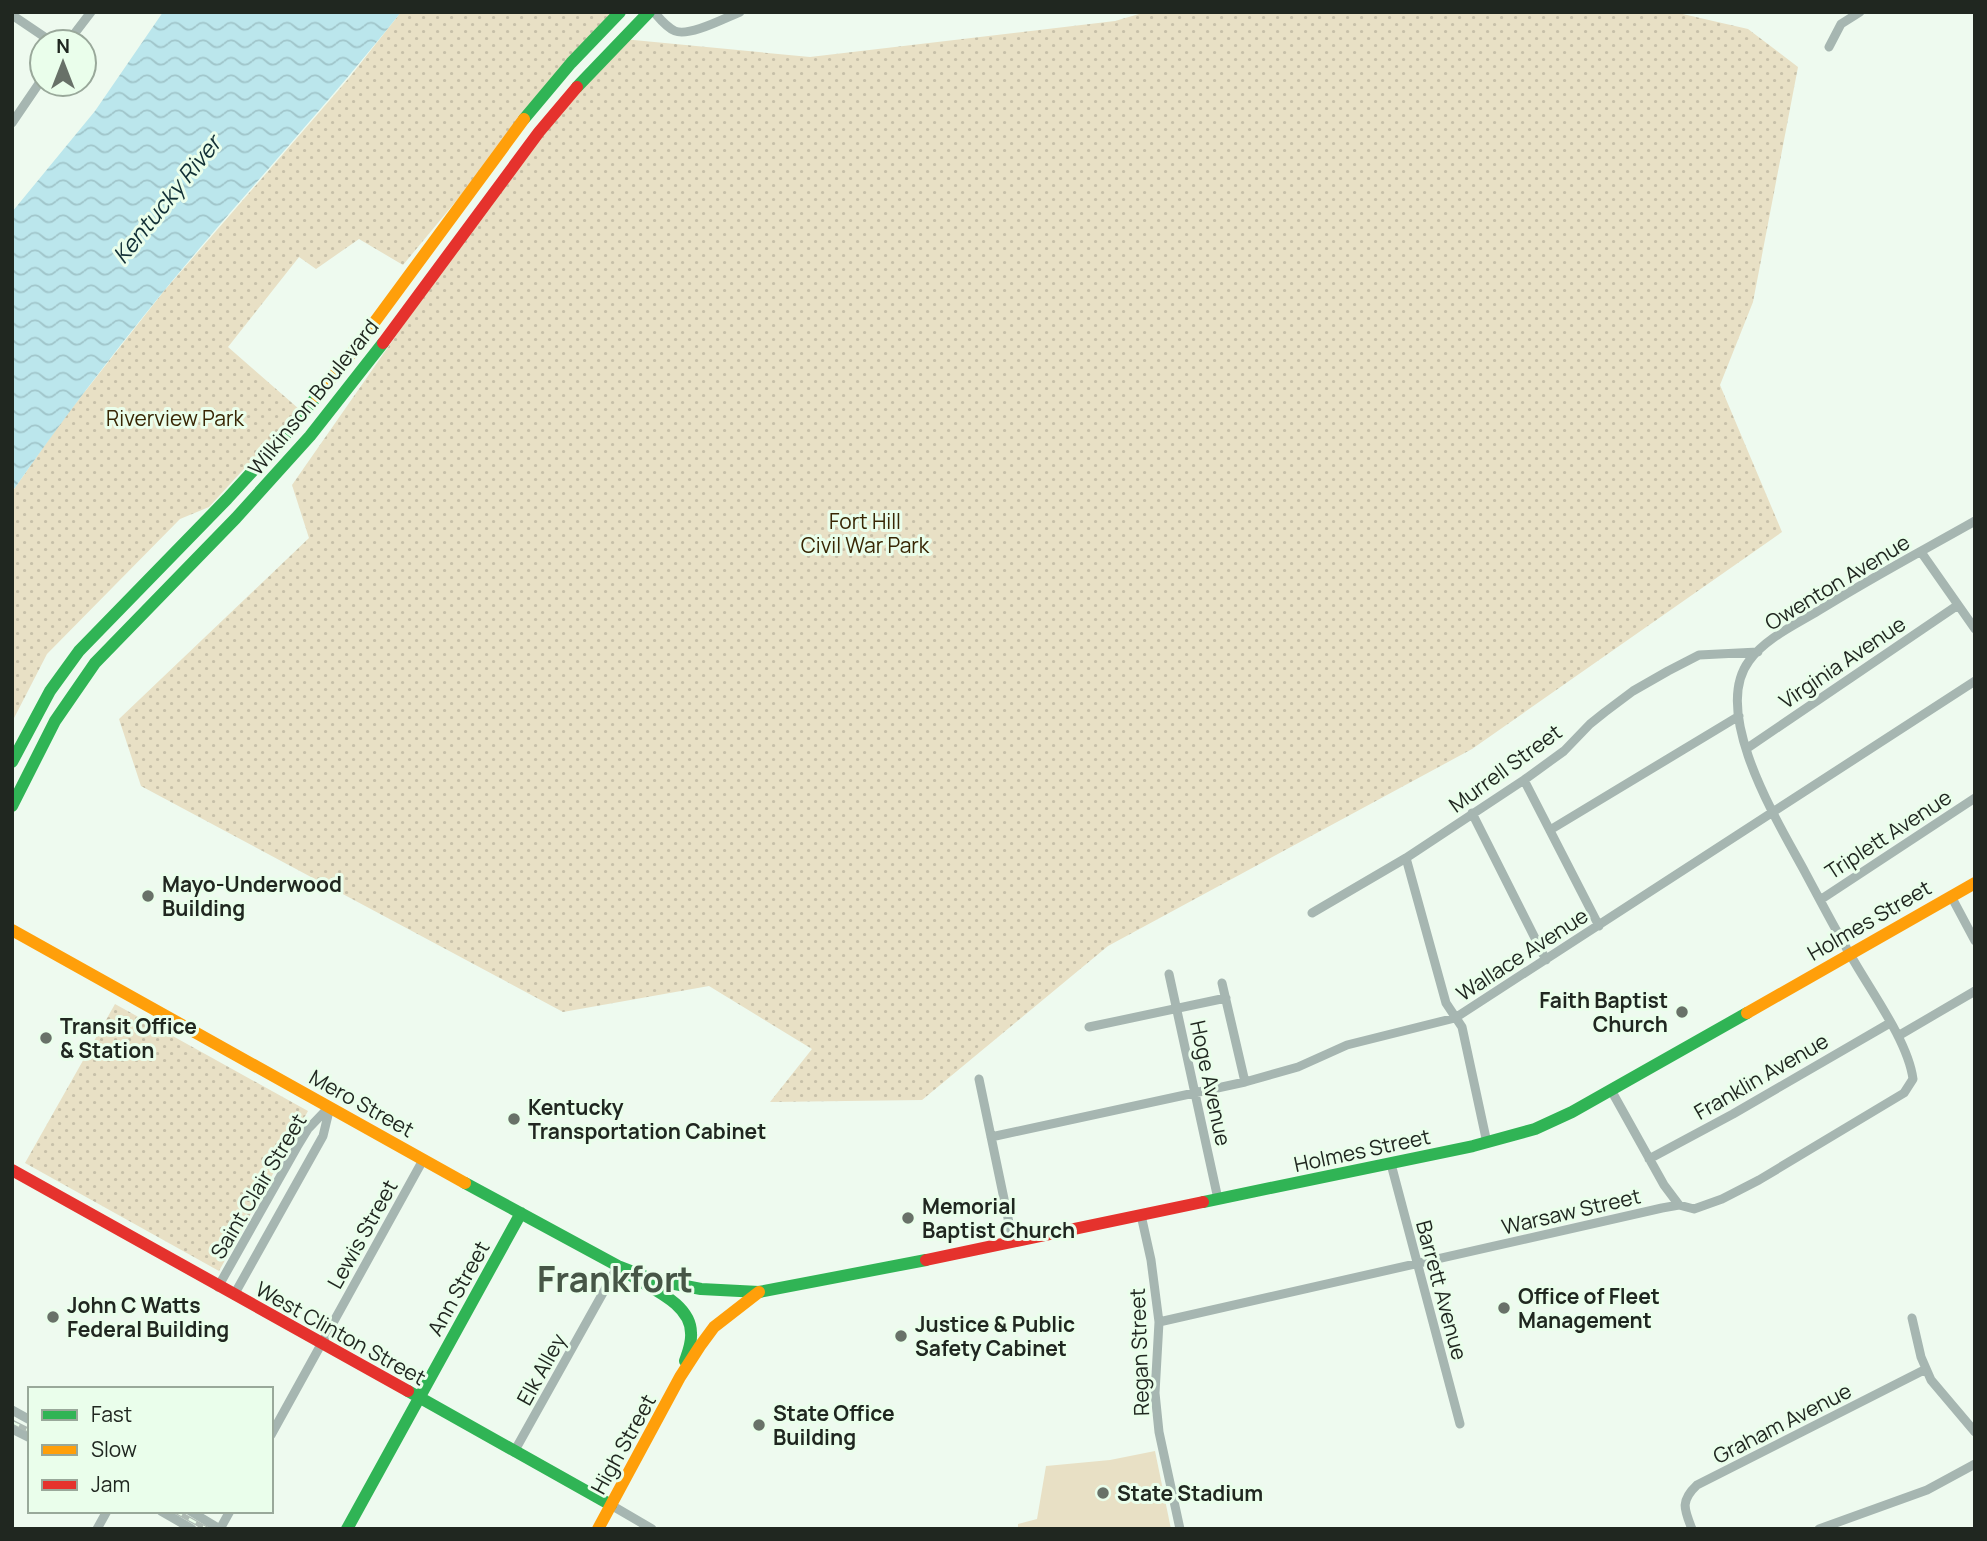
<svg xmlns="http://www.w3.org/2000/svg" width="1987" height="1541" font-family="Manrope,sans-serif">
	<defs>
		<pattern id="grass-dots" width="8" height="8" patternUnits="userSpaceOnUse" patternTransform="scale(1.75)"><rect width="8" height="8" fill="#e8e0c5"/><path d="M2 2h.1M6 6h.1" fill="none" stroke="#c7c0a9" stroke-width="1.8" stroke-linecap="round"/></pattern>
		<pattern id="water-waves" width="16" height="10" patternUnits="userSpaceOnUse" patternTransform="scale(1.75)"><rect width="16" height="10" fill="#bbe6ec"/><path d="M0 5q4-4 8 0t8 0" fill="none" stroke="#a0c5ca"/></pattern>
	</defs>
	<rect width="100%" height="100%" fill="#eefaef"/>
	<path fill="url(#grass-dots)" d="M401,12H613L403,265L359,239L316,269L299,257L228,347L299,409L209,507L180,519L47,654L12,722V492L61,422L164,291L349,78Z
		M1146,12H1674L1748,29L1798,67L1753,302L1720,385L1782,532L1472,749L1108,946L922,1100L770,1102L812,1049L709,986L563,1012L141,786L119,719L309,538L292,485L531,142L623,39L810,57L1115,21Z
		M115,1004L308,1111L219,1271L25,1163Z"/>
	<path fill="#e8e0c5" d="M1155,1451L1171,1529H1018V1524L1037,1519L1046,1466L1110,1460Z"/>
	<path fill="url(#water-waves)" d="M163,12H401C325,108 241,197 163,292C110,357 60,423 12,492V212L95,111Z"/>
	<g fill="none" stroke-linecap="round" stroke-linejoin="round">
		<path stroke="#a6b6b1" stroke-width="9" d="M654,12C660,19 666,27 675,31C689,37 725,18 740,12
			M12,15L52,42
			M68,42L91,12
			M1829,47L1841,24L1860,12
			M12,123L42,79
			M1921,552L1975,629
			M1746,749L1958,605
			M1524,780L1599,926
			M1472,813L1546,960
			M1550,830L1739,716
			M1406,858L1446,1003L1462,1027L1487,1143
			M1951,896L1975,941
			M1820,900L1975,798
			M1312,913L1406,858L1524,780L1564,751L1590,724L1605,712L1633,691L1668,671L1699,655L1758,652
			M1169,974L1218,1199
			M1222,983L1245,1082
			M1089,1027L1226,998
			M1898,1036L1975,991
			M979,1079L1013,1242
			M1611,1090L1664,1185L1679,1205
			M991,1137L1245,1082L1298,1067L1347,1045L1455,1018L1975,681
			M1649,1159L1733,1114L1890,1023
			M1391,1164L1460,1424
			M1141,1215L1151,1260L1159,1322L1155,1393L1159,1432L1180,1529
			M218,1287L297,1147L308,1129L328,1108
			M234,1295L323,1136L330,1107
			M1912,1318L1921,1357L1931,1380L1975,1432
			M1159,1322L1662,1208L1679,1205L1694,1209L1722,1199L1759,1180L1904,1093L1913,1079C1908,1041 1870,990 1851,956C1835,929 1820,900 1805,872C1779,824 1710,713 1749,661C1766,638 1795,625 1818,611C1869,579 1922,551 1975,521
			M12,1410L30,1420
			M12,1429L30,1438
			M271,1435L423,1160
			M514,1452L618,1266
			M611,1505L652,1529
			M161,1511L192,1529
			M190,1511L220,1529
			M97,1529L107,1511
			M220,1529L230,1511
			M1692,1529C1684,1509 1680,1501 1697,1485L1926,1369
			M1819,1529L1927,1490L1975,1464"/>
		<path stroke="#30b455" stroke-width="12" d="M577,87L649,12
			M524,119L571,63L620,12
			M12,762L50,691L79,651L227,499L284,437L317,396
			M12,806L55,721L95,663L236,518L310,436L383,343
			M465,1183L618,1266L654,1280L701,1289L759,1292L926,1260
			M1203,1202L1473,1146L1535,1129L1572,1112L1747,1013
			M632,1276C652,1289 691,1304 691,1333C692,1343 688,1352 685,1361
			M408,1391L611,1505
			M347,1529L521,1213"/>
		<path stroke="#ff9f0a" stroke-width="12" d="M317,396L354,350L524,119
			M12,930L465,1183
			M1747,1013L1975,883
			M598,1529L680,1377L700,1346L714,1327L759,1292"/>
		<path stroke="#e5322d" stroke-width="12" d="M383,343L539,132L577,87
			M12,1170L408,1391
			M926,1260L1203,1202"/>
		<g stroke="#aebbb4" stroke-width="5">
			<path id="rail" d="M12,1422L30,1431
				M175,1511L207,1529"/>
		</g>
		<use href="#rail" stroke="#eafeeb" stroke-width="2.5" stroke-dasharray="8" stroke-linecap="butt"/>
	</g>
	<g fill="#687168" stroke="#eafeeb" stroke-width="2.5">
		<circle cx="148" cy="896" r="7"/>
		<circle cx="1682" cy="1012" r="7"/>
		<circle cx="46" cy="1038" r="7"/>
		<circle cx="514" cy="1119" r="7"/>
		<circle cx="908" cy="1218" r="7"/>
		<circle cx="1504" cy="1308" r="7"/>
		<circle cx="53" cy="1317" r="7"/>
		<circle cx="901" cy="1336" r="7"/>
		<circle cx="759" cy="1425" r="7"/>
		<circle cx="1103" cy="1493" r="7"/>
	</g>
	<g text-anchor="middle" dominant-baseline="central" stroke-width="6" stroke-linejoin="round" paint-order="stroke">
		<g font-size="21" fill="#202720" stroke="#eafeeb">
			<text transform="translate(313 397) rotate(-51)">Wilkinson Boulevard</text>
			<text transform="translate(1837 582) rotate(-31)">Owenton Avenue</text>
			<text transform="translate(1842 662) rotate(-34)">Virginia Avenue</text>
			<text transform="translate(1505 768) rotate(-36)">Murrell Street</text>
			<text transform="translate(1888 834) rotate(-33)">Triplett Avenue</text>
			<text transform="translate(1869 920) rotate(-30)">Holmes Street</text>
			<text transform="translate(1522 954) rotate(-33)">Wallace Avenue</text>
			<text transform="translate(1761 1076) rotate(-30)">Franklin Avenue</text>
			<text transform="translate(1211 1083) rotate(78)">Hoge Avenue</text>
			<text transform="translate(362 1103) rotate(29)">Mero Street</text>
			<text transform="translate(1362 1150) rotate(-12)">Holmes Street</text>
			<text transform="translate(258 1186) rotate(-59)">Saint Clair Street</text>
			<text transform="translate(1571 1211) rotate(-13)">Warsaw Street</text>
			<text transform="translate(362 1234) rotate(-61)">Lewis Street</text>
			<text transform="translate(458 1288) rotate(-61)">Ann Street</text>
			<text transform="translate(1442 1290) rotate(75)">Barrett Avenue</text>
			<text transform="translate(341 1333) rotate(29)">West Clinton Street</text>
			<text transform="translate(1139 1352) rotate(-92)">Regan Street</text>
			<text transform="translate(541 1369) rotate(-61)">Elk Alley</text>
			<text transform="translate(1782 1423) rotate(-27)">Graham Avenue</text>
			<text transform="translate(623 1444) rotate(-61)">High Street</text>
		</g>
		<g font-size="21" fill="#382604" stroke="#eafeeb">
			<text x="175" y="418">Riverview Park</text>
			<text x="865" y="521">Fort Hill<tspan x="865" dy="24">Civil War Park</tspan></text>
		</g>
		<g font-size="21" font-weight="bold" fill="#202720" stroke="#eafeeb" text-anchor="start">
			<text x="162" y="884">Mayo-Underwood<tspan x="162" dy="24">Building</tspan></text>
			<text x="1668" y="1000" text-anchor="end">Faith Baptist<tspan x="1668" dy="24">Church</tspan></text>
			<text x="60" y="1026">Transit Office<tspan x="60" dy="24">&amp; Station</tspan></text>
			<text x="528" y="1107">Kentucky<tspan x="528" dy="24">Transportation Cabinet</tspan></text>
			<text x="922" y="1206">Memorial<tspan x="922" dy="24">Baptist Church</tspan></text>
			<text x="1518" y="1296">Office of Fleet<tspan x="1518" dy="24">Management</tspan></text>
			<text x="67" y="1305">John C Watts<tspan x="67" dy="24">Federal Building</tspan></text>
			<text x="915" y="1324">Justice &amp; Public<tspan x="915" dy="24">Safety Cabinet</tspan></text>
			<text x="773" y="1413">State Office<tspan x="773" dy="24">Building</tspan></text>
			<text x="1117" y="1493">State Stadium</text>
		</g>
		<g font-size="23" font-style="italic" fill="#112f35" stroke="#eafeeb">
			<text transform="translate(166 199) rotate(-51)">Kentucky River</text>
		</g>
		<g font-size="35" font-weight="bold" fill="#465646" stroke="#eafeeb">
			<text x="615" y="1279">Frankfort</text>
		</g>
	</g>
	<rect width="1987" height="1541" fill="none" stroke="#202720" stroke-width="28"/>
	<rect x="28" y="1387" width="245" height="126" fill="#eafeeb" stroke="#99a89a" stroke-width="2"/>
	<rect x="42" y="1410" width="35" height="10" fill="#30b455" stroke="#99a89a" stroke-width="2"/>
	<text x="91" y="1422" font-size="21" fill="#202720">Fast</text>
	<rect x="42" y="1445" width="35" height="10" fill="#ff9f0a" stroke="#99a89a" stroke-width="2"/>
	<text x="91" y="1457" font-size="21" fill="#202720">Slow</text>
	<rect x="42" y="1480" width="35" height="10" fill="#e5322d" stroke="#99a89a" stroke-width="2"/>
	<text x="91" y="1492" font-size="21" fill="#202720">Jam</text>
	<g transform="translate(63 63)"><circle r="33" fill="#eafeeb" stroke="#99a89a" stroke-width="2"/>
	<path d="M0-5L12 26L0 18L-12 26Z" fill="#687168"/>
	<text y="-10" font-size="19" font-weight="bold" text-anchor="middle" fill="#202720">N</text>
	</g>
</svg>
